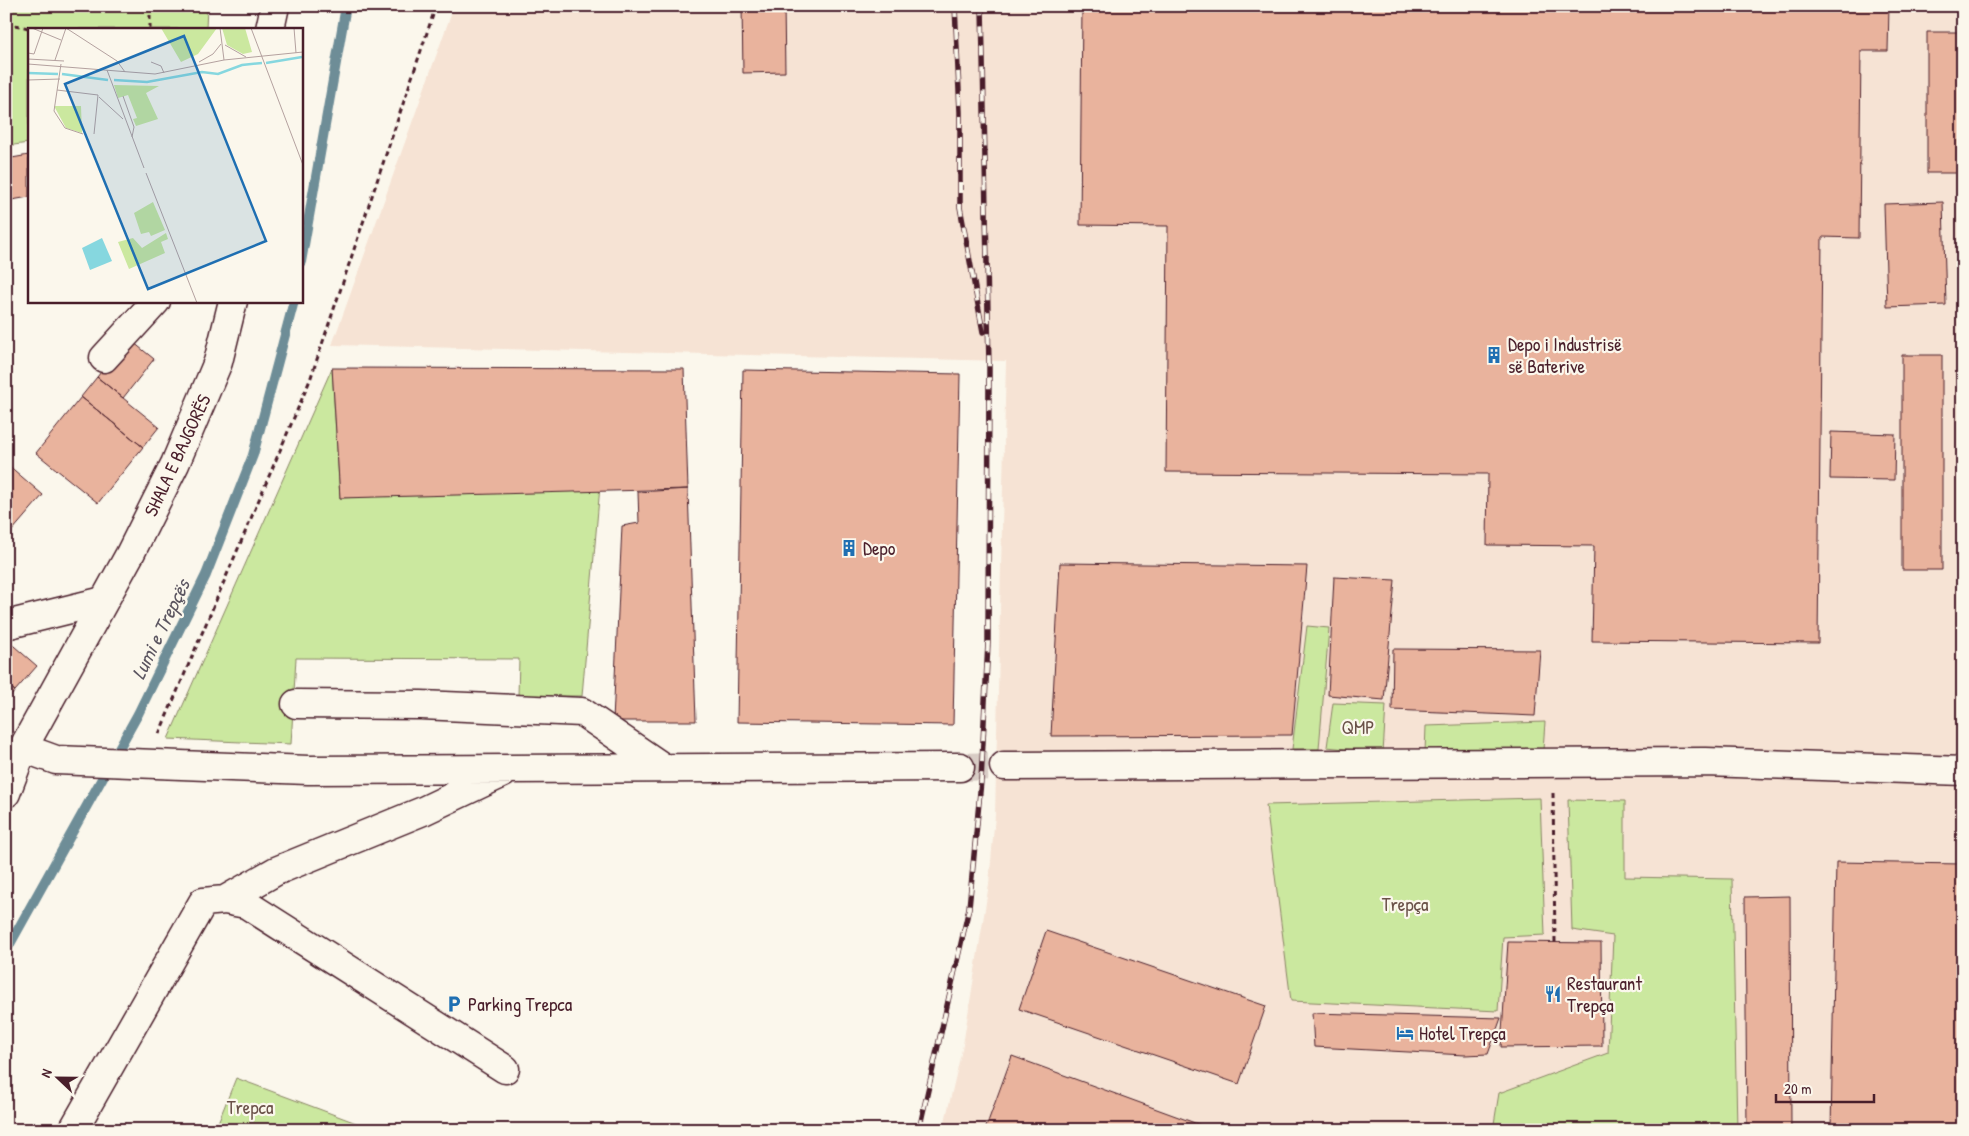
<svg xmlns="http://www.w3.org/2000/svg" width="1969" height="1136" font-family="'Patrick Hand',sans-serif">
	<rect width="100%" height="100%" fill="#fbf7ec"/>
	<filter id="ink" filterUnits="userSpaceOnUse"><feTurbulence type="fractalNoise" baseFrequency=".02" numOctaves="2"/><feDisplacementMap in="SourceGraphic" scale="10" xChannelSelector="R" yChannelSelector="G"/><feConvolveMatrix kernelMatrix="1 2 1 2 8 2 1 2 1" color-interpolation-filters="sRGB"/></filter>
	<g filter="url(#ink)">
		<path fill="#f6e3d4" d="M454,6H1963V1130H943L963,1045L989,884L995,815L1006,361L332,345Z"/>
		<path fill="#cbe89f" stroke="#8a8465" d="M6,6H207L206,29H29V143L6,146Z
			M332,368L340,498L600,486L582,696H518L519,659L296,658L291,744L168,739Z
			M1307,626L1329,628L1319,749H1292Z
			M1333,703L1386,705L1383,753L1327,747Z
			M1545,722L1543,750L1425,752L1426,726Z
			M1540,798L1545,935L1503,937L1498,1011L1291,1001L1266,805Z
			M1568,800L1625,801V877L1732,879L1737,1130H1493L1499,1093L1608,1053L1613,936L1572,930Z
			M236,1078L375,1130H215Z"/>
		<g fill="none" stroke-linecap="round" stroke-linejoin="round">
			<path stroke="#6e8d97" stroke-width="10" d="M301,262L346,6
				M6,951L138,714L206,575L253,455L294,301"/>
		</g>
		<path fill="#e9b39d" stroke="#4a1f2b" d="M742,6H784L785,72L743,73Z
			M1082,6H1889L1888,51H1861L1859,238L1822,237L1818,643L1592,641L1594,546L1487,545L1488,474L1166,472L1168,226L1080,225Z
			M1927,32H1963V173H1927Z
			M29,155V197L6,201V159Z
			M1943,202L1946,305L1887,307L1884,204Z
			M128,338L154,359L123,398L97,377Z
			M1902,355H1942V570H1902Z
			M332,368L684,369L688,489L340,498Z
			M743,370L960,374L953,725L737,722Z
			M97,377L159,427L143,447L81,397Z
			M81,397L143,447L98,503L36,453Z
			M1831,432L1895,434L1894,480L1830,479Z
			M7,464L43,495L6,538V466Z
			M688,489L696,721H613L622,526L639,523L638,492Z
			M1060,563L1307,566L1292,735L1051,736Z
			M1334,577L1395,580L1384,700L1328,695Z
			M7,640L37,666L15,691L6,684Z
			M1393,649L1540,650L1535,716L1392,710Z
			M6,684L15,691L6,702Z
			M1836,862L1963,864V1130H1831Z
			M1790,896L1791,1130H1747L1745,897Z
			M1046,931L1266,1006L1239,1084L1019,1009Z
			M1508,942L1601,943L1602,1046L1501,1047Z
			M1312,1013L1501,1018L1488,1054L1465,1055L1314,1047Z
			M1012,1056L1214,1130H985Z"/>
		<g fill="none" stroke-linecap="round" stroke-linejoin="round">
			<path stroke="#d8ccc5" stroke-width="28" stroke-dasharray="28 14" stroke-linecap="butt" d="M960,767L1004,766"/>
			<g stroke="#4a1f2b" stroke-width="31">
				<path id="minor" d="M104,358L156,301
					M6,625L103,601
					M296,704L421,705L582,712L664,768
					M23,748L56,760L308,770L960,767
					M1004,766L1706,762L1963,771
					M225,900L276,871L423,811L503,773
					M73,1130L203,902L225,900L246,904L505,1069"/>
			</g>
			<g stroke="#4a1f2b" stroke-width="31">
				<path id="major" d="M270,29L275,6
					M6,793L23,748L130,554L175,464L218,362L233,301"/>
			</g>
			<path stroke="#4a1f2b" stroke-width="3" stroke-dasharray="5 4" stroke-linecap="butt" d="M150,6V29
				M6,23L33,29
				M159,734L310,380L436,6
				M1553,793L1555,942"/>
			<use href="#minor" stroke="#fbf7ec" stroke-width="28"/>
			<use href="#major" stroke="#fbf7ec" stroke-width="28"/>
			<g stroke="#4a1f2b" stroke-width="5.5">
				<path id="rail" d="M955,6L960,112V207L983,332
					M919,1130L969,908L981,781L988,643L989,366L982,6"/>
			</g>
			<use href="#rail" stroke="#fbf7ec" stroke-width="4" stroke-dasharray="11" stroke-linecap="butt"/>
		</g>
	</g>
	<defs>
		<g id="building-bare" transform="scale(1.35)"><path d="M-4-6H4V6H1V3H-1V6H-4ZM-2.5-4.3h1.7v1.8h-1.7ZM.8-4.3h1.7v1.8H.8ZM-2.5-1h1.7V.8h-1.7ZM.8-1h1.7V.8H.8Z" fill="#1f6fb2" stroke="#fbf7ec" stroke-width="2.5" paint-order="stroke"/></g>
		<g id="restaurant-bare" transform="scale(1.35)"><path d="M-5-6h1v4h1v-4h1v4h1v-4h1v5L-1.5 .5V6h-2V.5L-5-1ZM5-6V6H3V1.5H1.5Q1.5-4 5-6Z" fill="#1f6fb2" stroke="#fbf7ec" stroke-width="2.5" paint-order="stroke"/></g>
		<g id="parking-bare" transform="scale(1.35)"><path d="M-3.5-5.5H1a3.5 3.5 0 0 1 0 7H-1V5.5H-3.5ZM-1-3.4V-.6H.8a1.4 1.4 0 0 0 0-2.8Z" fill="#1f6fb2" stroke="#fbf7ec" stroke-width="2.5" paint-order="stroke"/></g>
		<g id="hotel-bare" transform="scale(1.35)"><path d="M-6-4.5h1.5V1H6V5H4.5V3h-9V5H-6ZM-4 0a1.8 1.8 0 1 1 3.6 0ZM.5 0V-2.5h3Q6-2.5 6 0Z" fill="#1f6fb2" stroke="#fbf7ec" stroke-width="2.5" paint-order="stroke"/></g>
	</defs>
	<g fill-rule="evenodd">
		<use href="#building-bare" x="1494" y="355"/>
		<use href="#building-bare" x="849" y="548"/>
		<use href="#restaurant-bare" x="1553" y="994"/>
		<use href="#parking-bare" x="454" y="1004"/>
		<use href="#hotel-bare" x="1405" y="1033"/>
	</g>
	<g text-anchor="middle" dominant-baseline="central" stroke-width="4.5" stroke-linejoin="round" paint-order="stroke">
		<g font-size="19" fill="#4a1f2b" stroke="#fbf7ec" text-anchor="start">
			<text x="1508" y="344">Depo i Industrisë<tspan x="1508" dy="22">së Baterive</tspan></text>
			<text x="863" y="548">Depo</text>
			<text x="1567" y="983">Restaurant<tspan x="1567" dy="22">Trepça</tspan></text>
			<text x="468" y="1004">Parking Trepca</text>
			<text x="1419" y="1033">Hotel Trepça</text>
		</g>
		<g font-size="19" fill="#4a1f2b" stroke="#fbf7ec">
			<text transform="translate(177 455) rotate(-65)">SHALA E BAJGORËS</text>
		</g>
		<g font-size="19" fill="#6a5148" stroke="#fbf7ec">
			<text x="1358" y="727">QMP</text>
			<text x="1405" y="904">Trepça</text>
			<text x="250" y="1107">Trepca</text>
		</g>
		<g font-size="20" font-style="italic" fill="#5c5661" stroke="#fbf7ec">
			<text transform="translate(160 629) rotate(-64)">Lumi e Trepçës</text>
		</g>
	</g>
	<g transform="translate(28 28)">
		<rect width="275" height="275" fill="#fbf7ec"/>
		<path d="M133,0H189L170,26L153,34ZM194,0H217L224,24L215,26L199,17ZM86,57L131,58L118,65L130,91L108,98L105,91L109,90L100,67L90,70ZM26,78H53L54,105L38,100ZM125,174L137,202L123,208L121,204L113,206L106,185ZM138,205L140,211L133,214L137,225L101,241L90,214L105,210L114,220Z" fill="#cbe89f"/>
		<path d="M74,210L84,233L62,242L54,220Z" fill="#86d7df"/>
		<path fill="none" stroke="#86d7df" stroke-width="2.5" d="M238,35L274,29M0,45L30,46M34,46L80,52M86,52L119,54L174,44L190,46L214,37L234,35"/>
		<path fill="none" stroke="#b4a19f" stroke-width="1" d="M4,0L33,12M38,0L89,33L97,44M192,0L196,32M223,0L275,137M266,0L268,25M197,17L218,29M0,25L6,26L15,0M0,31L36,33M27,32L38,0M123,34L133,38L136,45M171,34L185,26L193,16M0,36L127,46L196,32L275,24M33,36L26,83L37,100L55,106M79,42L116,140M0,52L32,51M29,62L70,67L66,106M95,68L106,99L104,109M71,69L95,91M118,145L169,275"/>
		<path fill="#1f6fb2" fill-opacity="0.15" stroke="#1f6fb2" stroke-width="2.5" d="M156,8L238,213L120,261L37,56Z"/>
		<rect width="275" height="275" fill="none" stroke="#4a1f2b" stroke-width="2.5"/>
	</g>
	<rect width="1969" height="1136" fill="none" stroke="#fbf7ec" stroke-width="25"/>
	<rect x="12" y="12" width="1944" height="1111" fill="none" stroke="#4a1f2b" stroke-width="2" filter="url(#ink)"/>
	<g transform="translate(58 1078) rotate(292)" stroke="#fbf7ec" stroke-width="4" paint-order="stroke">
	<path d="M0-4L9 19L0 12L-9 19Z" fill="#4a1f2b"/>
	<text y="-8" font-size="14" font-weight="bold" text-anchor="middle" fill="#4a1f2b">N</text>
	</g>
	<path d="M1776 1094v8h98v-8" fill="none" stroke="#4a1f2b" stroke-width="2.5"/>
	<text x="1784" y="1094" font-size="15" fill="#4a1f2b" stroke="#fbf7ec" stroke-width="4" paint-order="stroke">20 m</text>
</svg>
